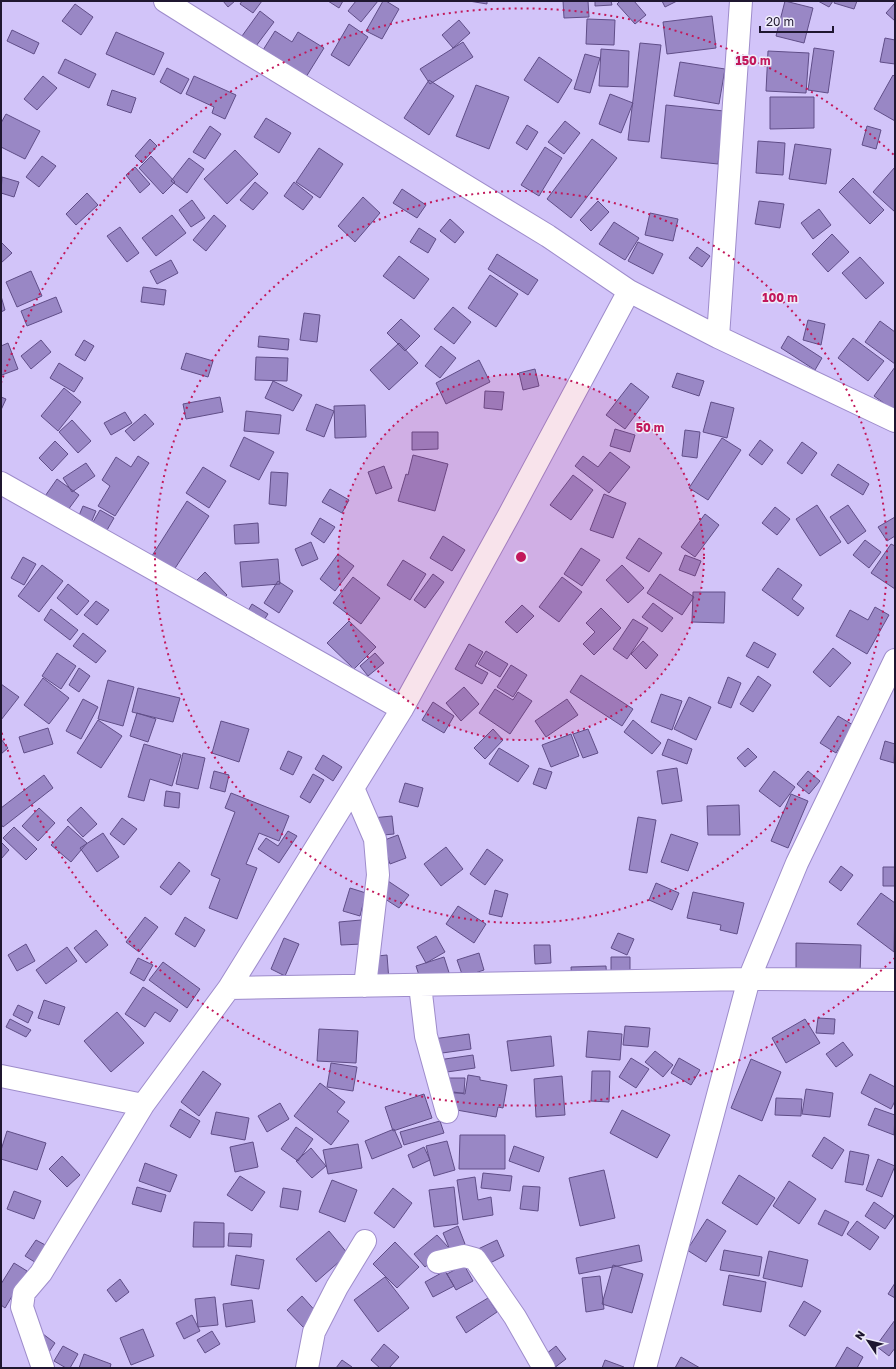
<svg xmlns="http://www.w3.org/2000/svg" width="896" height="1369" font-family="'Golos Text',sans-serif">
	<rect width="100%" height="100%" fill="#d2c4f9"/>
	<path fill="#9987c5" stroke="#604e88" d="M223,1H235L228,7Z
		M242,1H262L253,13L240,4Z
		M328,1H343L339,8Z
		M356,1H378L361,22L348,11Z
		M383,1H386L399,9L382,39L366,31Z
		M469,1H487V4Z
		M563,1H588L589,17L564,18Z
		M595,1H611L612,5L595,6Z
		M620,1H634L646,15L635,24L617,4Z
		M662,1H677L665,7Z
		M785,1L813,8L804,43L776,36Z
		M818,1H833L829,7Z
		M835,1H857L854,9L834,3Z
		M895,3V21L886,13Z
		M75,4L93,17L81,35L62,21Z
		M260,11L274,22L256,46L242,36Z
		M712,16L716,48L667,54L663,22Z
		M587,19L615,20L614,45L586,44Z
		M459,20L470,33L453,48L442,35Z
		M349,24L368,37L349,66L331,55Z
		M12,30L39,43L34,54L7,41Z
		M275,31L292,42L298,32L324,48L306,77L263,50Z
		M116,32L164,53L154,75L106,54Z
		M885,38L895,40V64L880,62Z
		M463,42L473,57L430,84L420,69Z
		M640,43L661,45L649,142L628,140Z
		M814,48L834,51L828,93L808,90Z
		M601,49L629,51L628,87L599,86Z
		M768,51L809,53L806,93L766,91Z
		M585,54L600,58L590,93L574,89Z
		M539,57L572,80L558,103L524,80Z
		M65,59L96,74L89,88L58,73Z
		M680,62L725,69L719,104L674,96Z
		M167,68L189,79L181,94L160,82Z
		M893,75L895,77V121L874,109Z
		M43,76L57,88L37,110L24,99Z
		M194,76L236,95L225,119L212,113L214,107L186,94Z
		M429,80L454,96L429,135L404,118Z
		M476,85L509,97L489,149L456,136Z
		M112,90L136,98L131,113L107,105Z
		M610,94L633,103L621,133L599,124Z
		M770,97H814V128L770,129Z
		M666,105L724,111L718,164L661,158Z
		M6,114L40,131L25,159L1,147V123Z
		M266,118L291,133L279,153L254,137Z
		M565,121L580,133L564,154L548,142Z
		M527,125L538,132L527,150L516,143Z
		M210,126L221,134L205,159L193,152Z
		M867,126L881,130L876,149L862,145Z
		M150,139L157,146L142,163L135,156Z
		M592,139L617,158L571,218L547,199Z
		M758,141L785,143L783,175L756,173Z
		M795,144L831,149L826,184L789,179Z
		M545,147L562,158L539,196L521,185Z
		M319,148L343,164L320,198L296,182Z
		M235,150L258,174L227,204L204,179Z
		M42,156L56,166L39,187L26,177Z
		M151,156L175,182L163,194L139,168Z
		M189,158L204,169L187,193L171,181Z
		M135,167L150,184L140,193L126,175Z
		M895,167V212L873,192Z
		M2,177L19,182L14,197L1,193Z
		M853,178L884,210L870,224L839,192Z
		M255,182L268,193L253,210L240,200Z
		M294,182L313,197L303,210L284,196Z
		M402,189L426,205L417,218L393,203Z
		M87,193L98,205L76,225L66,214Z
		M363,197L380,213L355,242L338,226Z
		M192,200L205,218L191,227L179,210Z
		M598,201L609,212L591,231L580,220Z
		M759,201L784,204L780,228L755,224Z
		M819,209L831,225L813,239L801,223Z
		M650,213L678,219L673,241L645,235Z
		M172,215L186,233L156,256L142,238Z
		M214,215L226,226L206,251L193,240Z
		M450,219L464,232L455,243L440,231Z
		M614,222L639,238L625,260L599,244Z
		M120,227L139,253L127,262L107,236Z
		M419,228L436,239L428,253L410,242Z
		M832,234L849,252L828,272L812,254Z
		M1,242L12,253L1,263Z
		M638,242L663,254L653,274L628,261Z
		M697,247L710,256L702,267L689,258Z
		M497,254L538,280L528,295L488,269Z
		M399,256L429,279L414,299L383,276Z
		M860,257L884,283L866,299L842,273Z
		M171,260L178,273L157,284L150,271Z
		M31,271L42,296L17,307L6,282Z
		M490,275L518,294L496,327L468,308Z
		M143,287L166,290L164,305L141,302Z
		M1,296L5,310L1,312Z
		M56,297L62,312L27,326L21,311Z
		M453,307L471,322L454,344L434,329Z
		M304,313L320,315L317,342L300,340Z
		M401,319L420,336L405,351L387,333Z
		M808,320L825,324L821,345L803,340Z
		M880,321L895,332V364L865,342Z
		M259,336L289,339L288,350L258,347Z
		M788,336L822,358L815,370L781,348Z
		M853,338L884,361L868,381L838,358Z
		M41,340L51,352L31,369L21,356Z
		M84,340L94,346L85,361L75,355Z
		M8,343L18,369L2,375L1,372V346Z
		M399,343L418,363L389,390L370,370Z
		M441,346L456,358L440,378L425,366Z
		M186,353L213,361L208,377L181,369Z
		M256,357L288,358L287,381L255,380Z
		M479,360L490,382L446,404L436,383Z
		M59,363L83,378L74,392L50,378Z
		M895,367V411L874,396Z
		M535,369L539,386L523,390L519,373Z
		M677,373L704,381L699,396L672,387Z
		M273,381L302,395L293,411L265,398Z
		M631,383L649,397L625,429L606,415Z
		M64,388L81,402L58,431L41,416Z
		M485,391L504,392L502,410L484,408Z
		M1,397L6,399L1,410Z
		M220,397L223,412L186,419L183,404Z
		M711,402L734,408L727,438L703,432Z
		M316,404L334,411L324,437L306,430Z
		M365,405L366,437L335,438L334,406Z
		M246,411L281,415L279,434L244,431Z
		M125,412L132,423L111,435L104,423Z
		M145,414L154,424L134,441L125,431Z
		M72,420L91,441L78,453L59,432Z
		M615,429L635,435L630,452L610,446Z
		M685,430L700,432L697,458L682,456Z
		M412,432H438V449L412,450Z
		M244,437L274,452L259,480L230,466Z
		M722,438L741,450L708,500L689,488Z
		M760,440L773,450L762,465L749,455Z
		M55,441L68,454L52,471L39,458Z
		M802,442L817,453L802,474L787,463Z
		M610,452L630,467L609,493L575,466L583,456L598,467Z
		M413,455L448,464L435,511L398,501L406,474L408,475Z
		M138,456L149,463L115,516L98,506L110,486L102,480L116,457L131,467Z
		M86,463L95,476L72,492L63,478Z
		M838,464L869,484L863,495L831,475Z
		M384,466L392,488L376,494L368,472Z
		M203,467L226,481L209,508L186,493Z
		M271,472L288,473L286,506L269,504Z
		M573,475L593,490L571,520L550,505Z
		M57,479L79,495L65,514L43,499Z
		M330,489L349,500L342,513L322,502Z
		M604,494L626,503L613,538L590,530Z
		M187,501L209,516L170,576L148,562Z
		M817,505L841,542L820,556L796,519Z
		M848,505L866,531L848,544L830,517Z
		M83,506L96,511L88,530L75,525Z
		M775,507L790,519L777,535L762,523Z
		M100,510L114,518L103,537L89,529Z
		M705,514L719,525L695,557L681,547Z
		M895,517V536L887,541L878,527Z
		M320,518L335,527L324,543L311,534Z
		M258,523L259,543L235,544L234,525Z
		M443,536L465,550L452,571L430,558Z
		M639,538L662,553L649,572L626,558Z
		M865,540L881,552L869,568L853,555Z
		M311,542L318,559L302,566L295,549Z
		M891,544L895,546V589L871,573Z
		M581,548L600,560L582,586L564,574Z
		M338,554L354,566L335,591L320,579Z
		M685,555L701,561L695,576L679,570Z
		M23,557L36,564L24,585L11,578Z
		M278,559L280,584L242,587L240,562Z
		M403,560L426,574L410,600L387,585Z
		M42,565L63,581L39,612L18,596Z
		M622,565L644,588L628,603L606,580Z
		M778,568L802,585L792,599L804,608L798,616L762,590Z
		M205,572L227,595L215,606L193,584Z
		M433,574L444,582L425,608L414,600Z
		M660,574L694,597L682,615L647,593Z
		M353,577L380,598L361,624L333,603Z
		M562,577L582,592L559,622L539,607Z
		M278,581L293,591L279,613L264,603Z
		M68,584L89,601L77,615L57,598Z
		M693,592H725L724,623L692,622Z
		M96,601L109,610L97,625L84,615Z
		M653,603L673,618L662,632L642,617Z
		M252,604L268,614L260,626L245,616Z
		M522,605L534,616L517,633L505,622Z
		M875,607L889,615L867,654L836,636L850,610L868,620Z
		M601,608L621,628L594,655L583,644L595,632L586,623Z
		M51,609L78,630L70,640L44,620Z
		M633,619L648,628L627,659L613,649Z
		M349,621L376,647L354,669L327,643Z
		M83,633L106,651L96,663L73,646Z
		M643,641L658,655L646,669L631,654Z
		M754,642L776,654L768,668L746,656Z
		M469,644L483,652L475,666L488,673L482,684L455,669Z
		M833,648L851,663L830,687L813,672Z
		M486,651L508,664L500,677L478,664Z
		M57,653L76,666L61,689L42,676Z
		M375,653L384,663L368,676L360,666Z
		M511,665L527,675L513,697L497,687Z
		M79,668L90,676L79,692L69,685Z
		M581,675L633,709L622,726L570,692Z
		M758,676L771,685L753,712L740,704Z
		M728,677L741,683L731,708L718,703Z
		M43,678L69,698L49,724L24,705Z
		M108,680L134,687L123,726L98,719Z
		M1,684L19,697L1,720Z
		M464,687L479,704L461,721L446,703Z
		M138,688L180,698L173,722L132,712Z
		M495,689L513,700L518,692L532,701L510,734L479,713Z
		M661,694L682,701L672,730L651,722Z
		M689,697L711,707L696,740L674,729Z
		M83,699L98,707L81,739L66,731Z
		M567,699L578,715L546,737L535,721Z
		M433,702L454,716L444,733L422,720Z
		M137,713L156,719L148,742L130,736Z
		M838,716L853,725L836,753L820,743Z
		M98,720L122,736L101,768L77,753Z
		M633,720L661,743L652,754L624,732Z
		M221,721L249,729L239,762L212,753Z
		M48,728L53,744L24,753L19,737Z
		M493,729L503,740L485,759L474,748Z
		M588,729L598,753L583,758L573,734Z
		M571,734L579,756L551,767L542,745Z
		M1,739L8,748L1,754Z
		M668,739L692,749L687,764L662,755Z
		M885,741L895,744L894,763L880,759Z
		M144,744L181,755L172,786L150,779L144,801L128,797Z
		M499,748L529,766L518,782L489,764Z
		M748,748L757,757L745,767L737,758Z
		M288,751L302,757L293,775L280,769Z
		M183,753L205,758L198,789L176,784Z
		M323,755L342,767L333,781L315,769Z
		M539,768L552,772L546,789L533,784Z
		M677,768L682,801L662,804L657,771Z
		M214,771L229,775L225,792L210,788Z
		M774,771L795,787L780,807L759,791Z
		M808,771L820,781L809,794L797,784Z
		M313,774L324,780L310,803L300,797Z
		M44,775L53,788L3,827L1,824V808Z
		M405,783L423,788L418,807L399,802Z
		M166,791L180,793L179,808L164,806Z
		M231,793L289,816L279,841L259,833L246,864L257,868L237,919L209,908L220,879L211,875L235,812L225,808Z
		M791,794L808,801L788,848L771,841Z
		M739,805L740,835H708L707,806Z
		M81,807L97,824L83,837L67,820Z
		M39,808L55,823L38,841L22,826Z
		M392,816L394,834L373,836L372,818Z
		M638,817L656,820L647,873L629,870Z
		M122,818L137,829L124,845L110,834Z
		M68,826L87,843L71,862L51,845Z
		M14,827L37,849L26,860L3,838Z
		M288,831L297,836L279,863L258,849L266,838L278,846Z
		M103,833L119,857L97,872L80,848Z
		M671,834L698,843L688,871L661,862Z
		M398,835L406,858L390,864L382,841Z
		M1,842L9,850L1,859Z
		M446,847L463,869L441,886L424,864Z
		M487,849L503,860L485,885L470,874Z
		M179,862L190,871L171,895L160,887Z
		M841,866L853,875L841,891L829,882Z
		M883,867H895V886H883Z
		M388,881L409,895L399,908L379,895Z
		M656,883L679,893L672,910L649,900Z
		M350,888L366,893L360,916L343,911Z
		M495,890L508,894L502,917L489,914Z
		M693,892L744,903L737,934L720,930L721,925L687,918Z
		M881,893L895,903L894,952L857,924Z
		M458,906L486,924L474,943L446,924Z
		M145,917L158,927L139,952L126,942Z
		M185,917L205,930L195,947L175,934Z
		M361,920L362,944L341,945L339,922Z
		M96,930L108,945L86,963L74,948Z
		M618,933L634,939L627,955L611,948Z
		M436,936L445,952L426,963L417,947Z
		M284,938L299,944L285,976L271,969Z
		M796,943L861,945L860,974L796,972Z
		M26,944L35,961L17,971L8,955Z
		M534,945H550L551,963L535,964Z
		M67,947L77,961L46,984L36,970Z
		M479,953L484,970L463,977L457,960Z
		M387,955L389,981L370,983L368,957Z
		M444,957L452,982L424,991L416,966Z
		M611,957H630V983H611Z
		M138,958L153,965L144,981L130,973Z
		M163,962L200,989L187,1008L149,980Z
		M606,966L607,983L572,984L571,967Z
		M143,987L178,1010L170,1022L155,1012L145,1027L125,1014Z
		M44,1000L65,1007L59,1025L38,1018Z
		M18,1005L33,1012L28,1023L13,1015Z
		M117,1012L144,1043L111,1072L84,1041Z
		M818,1018L835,1019L834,1034L816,1033Z
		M10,1019L31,1030L26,1037L6,1027Z
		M805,1019L820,1043L786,1063L772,1038Z
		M625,1026L650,1028L648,1047L623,1045Z
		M319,1029L358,1031L356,1063L317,1061Z
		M588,1031L622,1034L620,1060L586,1057Z
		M469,1034L471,1049L435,1054L433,1039Z
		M551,1036L554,1066L511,1071L507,1041Z
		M843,1042L853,1055L836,1067L826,1054Z
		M655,1051L673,1065L663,1077L645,1062Z
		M473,1055L475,1068L440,1073L438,1060Z
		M631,1058L649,1069L636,1088L619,1077Z
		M679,1058L700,1070L691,1085L671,1073Z
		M751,1059L781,1072L762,1121L731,1108Z
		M331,1063L357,1067L353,1091L327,1087Z
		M203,1071L221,1084L199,1116L181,1102Z
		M592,1071H610L609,1102L591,1101Z
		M870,1074L895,1087V1101L891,1109L861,1093Z
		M468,1075L480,1077V1080L507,1085L503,1108L498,1107L496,1117L451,1109L454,1092L465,1094Z
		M562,1076L565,1115L536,1117L534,1079Z
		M445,1078H465L464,1093H445Z
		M320,1083L345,1102L337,1112L349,1121L331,1145L294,1116Z
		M806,1089L833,1093L830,1117L802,1114Z
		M424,1094L432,1118L393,1131L385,1107Z
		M776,1098L802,1099L801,1116L775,1115Z
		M280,1103L289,1119L267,1132L258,1116Z
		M875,1108L895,1115L894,1135L868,1125Z
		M180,1109L200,1121L190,1138L170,1126Z
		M622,1110L670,1135L657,1158L610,1133Z
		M216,1112L249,1118L245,1140L211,1134Z
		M440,1121L444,1133L404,1145L400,1132Z
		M296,1127L313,1139L298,1161L281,1149Z
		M394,1129L402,1147L372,1159L365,1141Z
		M7,1131L46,1143L37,1170L1,1159V1150Z
		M460,1135H505V1169H459Z
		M824,1137L844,1150L832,1169L812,1156Z
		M447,1141L455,1170L434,1176L426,1146Z
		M253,1142L258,1167L235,1172L230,1147Z
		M358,1144L362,1168L328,1174L323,1150Z
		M514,1146L544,1157L539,1172L509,1161Z
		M424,1147L430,1160L413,1168L408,1155Z
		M311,1148L326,1166L312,1178L296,1161Z
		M850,1151L869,1155L863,1185L845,1182Z
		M62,1156L80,1175L67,1187L49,1169Z
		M878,1159L895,1166L882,1197L866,1190Z
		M145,1163L177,1175L170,1192L139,1181Z
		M604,1170L615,1218L580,1226L569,1178Z
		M483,1173L512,1176L510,1191L481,1188Z
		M739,1175L775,1198L757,1225L722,1203Z
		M240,1176L265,1192L252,1211L227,1195Z
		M475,1177L478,1200L491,1197L493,1215L463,1220L457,1180Z
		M332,1180L357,1190L345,1222L319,1212Z
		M789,1181L816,1199L799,1224L773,1206Z
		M523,1186L540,1187L538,1211L520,1209Z
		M137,1187L166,1195L161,1212L132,1204Z
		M454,1187L458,1224L434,1227L429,1190Z
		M283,1188L301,1191L298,1210L280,1207Z
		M393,1188L412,1203L394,1228L374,1213Z
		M14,1191L41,1201L34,1219L7,1209Z
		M874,1202L894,1216L885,1229L865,1216Z
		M825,1210L849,1222L842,1236L818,1224Z
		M707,1219L726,1231L706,1262L687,1250Z
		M857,1221L879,1237L870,1250L847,1234Z
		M194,1222L224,1223V1247H193Z
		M458,1226L465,1244L450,1250L443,1233Z
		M329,1231L348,1254L316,1282L296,1259Z
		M229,1233L252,1234L251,1247L228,1246Z
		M437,1235L449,1248L425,1267L414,1254Z
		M36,1240L49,1247L38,1264L25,1256Z
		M497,1240L504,1256L484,1266L476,1250Z
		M395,1242L419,1267L397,1288L373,1264Z
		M639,1245L642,1261L579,1274L576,1258Z
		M724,1250L762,1257L759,1276L720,1270Z
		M769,1251L808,1260L802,1287L763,1278Z
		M236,1255L264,1260L259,1289L231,1285Z
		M14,1263L27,1271L5,1308L1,1305V1284Z
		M464,1265L473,1281L456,1290L447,1274Z
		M613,1265L643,1274L632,1313L602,1304Z
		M445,1271L454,1286L433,1297L425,1282Z
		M729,1275L766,1282L761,1312L723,1305Z
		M600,1276L604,1309L586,1312L582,1278Z
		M385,1277L409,1308L378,1332L354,1300Z
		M120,1279L129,1292L116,1302L107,1290Z
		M895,1283V1298L888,1294Z
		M302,1296L318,1314L303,1327L287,1310Z
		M215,1297L218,1325L198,1327L195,1299Z
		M488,1298L497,1312L466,1333L456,1317Z
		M252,1300L255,1322L226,1327L223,1304Z
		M804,1301L821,1311L805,1336L789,1326Z
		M192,1315L200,1331L184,1339L176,1323Z
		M895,1320V1348L889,1356L876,1346Z
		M143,1329L154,1356L131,1365L120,1338Z
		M39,1331L55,1343L47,1355Z
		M212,1331L220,1344L205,1353L197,1340Z
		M384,1344L399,1357L389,1368H380L371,1360Z
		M63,1346L78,1354L70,1368H66L54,1361Z
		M556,1346L566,1359L554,1368L541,1358Z
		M847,1347L863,1357L857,1368H835Z
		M84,1354L111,1364L110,1368H79Z
		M681,1357L700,1368H675Z
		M342,1360L352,1367L351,1368H336Z
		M605,1360L624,1367V1368H602Z"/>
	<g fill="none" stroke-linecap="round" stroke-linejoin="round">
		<g stroke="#9e8ccb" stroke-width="24">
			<path id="minor" d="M165,1L243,50L548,236L629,291L718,337
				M741,1L718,337L895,421
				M1,483L402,709
				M353,788L375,839L378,875L365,986
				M420,985L426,1036L447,1112
				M229,988L749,979L895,980
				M1,1076L143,1105
				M438,1262L464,1256L475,1259L515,1317L544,1368
				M43,1368L22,1307L24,1293L41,1273L143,1105L229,988L402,709L509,515L629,291
				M307,1368L314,1332L337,1287L365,1241
				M645,1368L749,979L797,863L895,660"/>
		</g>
		<use href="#minor" stroke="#fff" stroke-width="22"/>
	</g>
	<circle cx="521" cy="557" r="183" fill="#c2185b" fill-opacity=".12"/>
	<g fill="none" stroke="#c2185b" stroke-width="2" stroke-dasharray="2 4">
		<circle cx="521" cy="557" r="183"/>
		<circle cx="521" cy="557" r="366"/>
		<path d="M895 958A548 548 0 0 1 1 731M1 383A548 548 0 0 1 895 156"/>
	</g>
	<circle cx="521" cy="557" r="6" fill="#c2185b" stroke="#efecfa" stroke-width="2"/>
	<g font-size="12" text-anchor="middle" font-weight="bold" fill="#c2185b" stroke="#efecfa" stroke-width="3" stroke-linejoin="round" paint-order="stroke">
		<text x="753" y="65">150 m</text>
		<text x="780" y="302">100 m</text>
		<text x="650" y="432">50 m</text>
	</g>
	<rect width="896" height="1369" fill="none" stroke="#1f1730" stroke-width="4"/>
	<g transform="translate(868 1341) rotate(305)" stroke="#efecfa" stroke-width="3" paint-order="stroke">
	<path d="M0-3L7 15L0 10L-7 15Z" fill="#1f1730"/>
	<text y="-6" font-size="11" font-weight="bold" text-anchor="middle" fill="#1f1730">N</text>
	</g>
	<path d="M760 26v6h73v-6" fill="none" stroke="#1f1730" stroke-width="2"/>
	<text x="766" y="26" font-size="12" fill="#1f1730" stroke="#efecfa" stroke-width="3" paint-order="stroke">20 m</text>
</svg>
